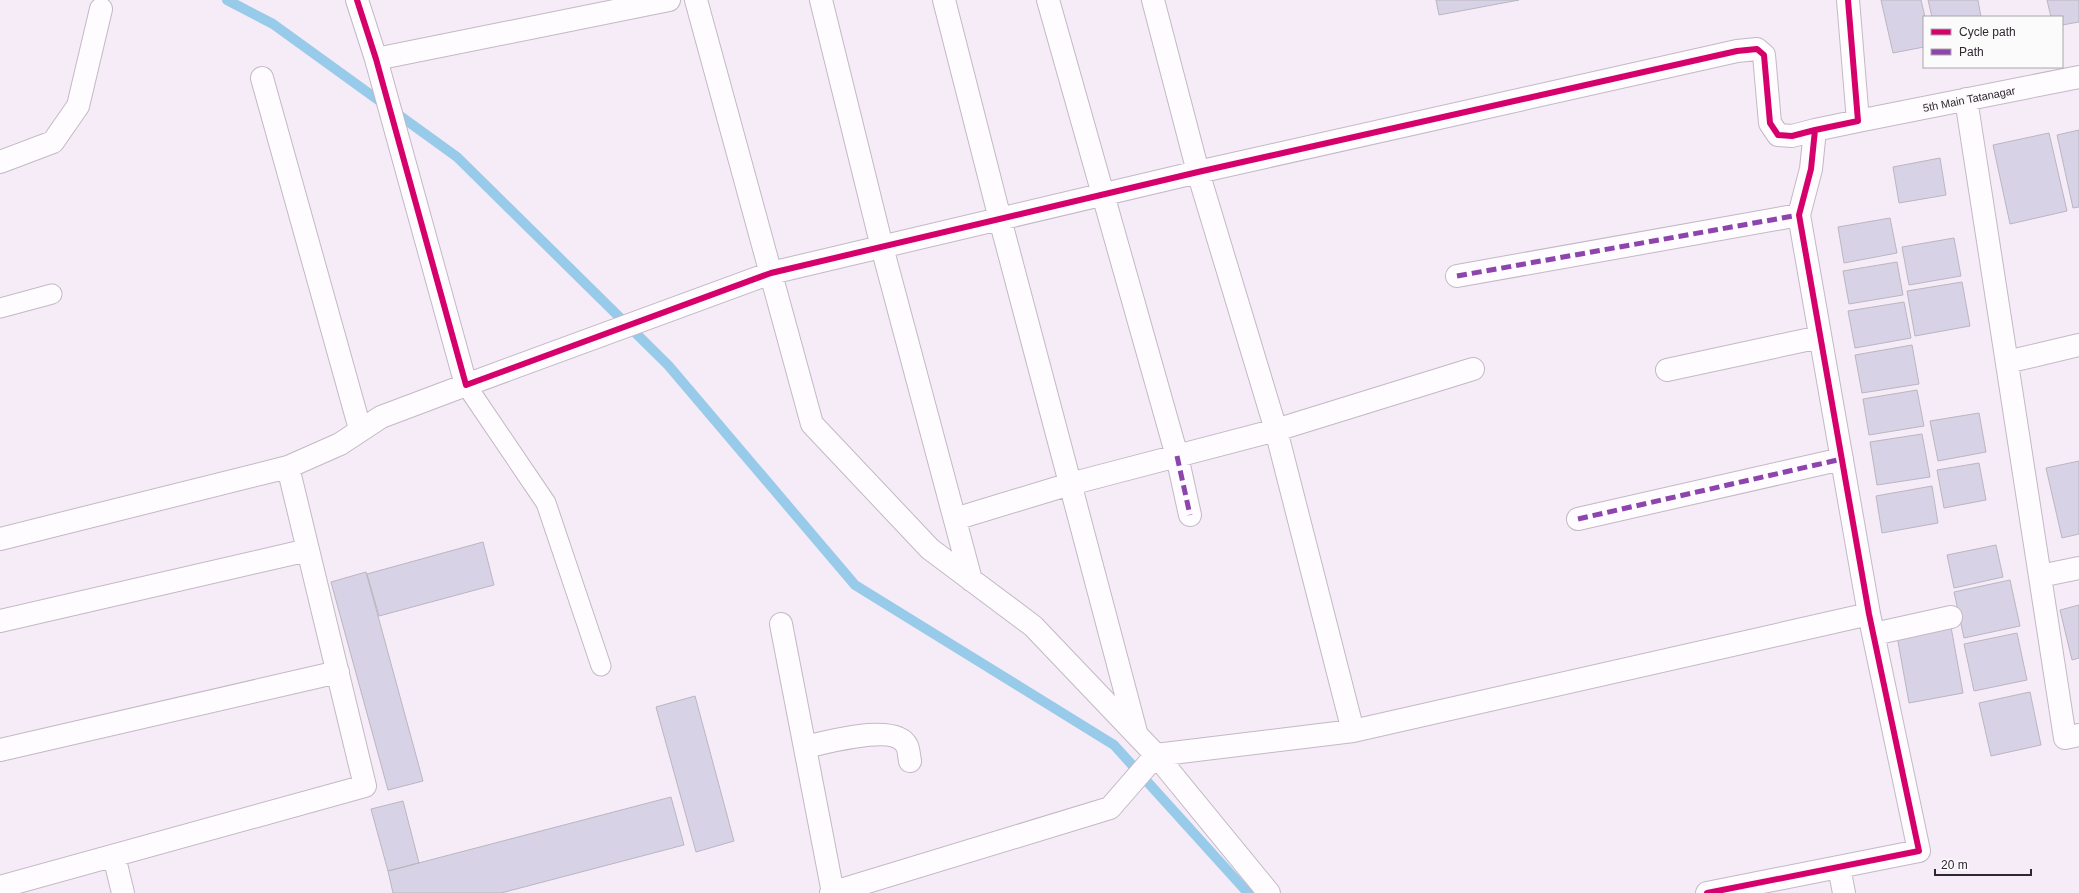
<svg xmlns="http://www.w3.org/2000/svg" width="2079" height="893" font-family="Helvetica,sans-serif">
	<rect width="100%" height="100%" fill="#f6ecf8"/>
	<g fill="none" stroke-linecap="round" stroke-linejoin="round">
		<path stroke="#98cae9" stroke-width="10" d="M227,0L273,24L457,157L668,365L855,585L1114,745L1248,893"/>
	</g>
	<path fill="#d7d2e5" stroke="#bab6c0" d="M1436,0H1519L1439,15Z
		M1881,0H1921L1925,17L1924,47L1893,53Z
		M1928,0H1978L1981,17H1932Z
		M2047,0H2079V22L2062,25V17H2051Z
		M2079,130V207L2073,208L2057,135Z
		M2049,133L2067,211L2010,224L1993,145Z
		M1940,158L1946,195L1899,203L1893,167Z
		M1890,218L1897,253L1844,263L1838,227Z
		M1954,238L1961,276L1909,285L1902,247Z
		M1897,262L1903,295L1849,304L1843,271Z
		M1962,282L1970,326L1915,336L1907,291Z
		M1904,302L1911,338L1855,348L1848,311Z
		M1912,345L1919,384L1862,393L1855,355Z
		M1917,390L1924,426L1869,435L1863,399Z
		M1979,413L1986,452L1938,461L1930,421Z
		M1922,434L1930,477L1877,485L1870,442Z
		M2079,461V534L2062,538L2046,468Z
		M1979,463L1986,500L1944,508L1937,470Z
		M1932,486L1938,523L1882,533L1876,496Z
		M483,542L494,585L379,616L367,574Z
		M1996,545L2003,577L1954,588L1947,555Z
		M366,572L423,781L388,790L331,582Z
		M2010,580L2020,626L1964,638L1954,592Z
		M2079,605V658L2072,660L2060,610Z
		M1951,627L1963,693L1909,703L1897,636Z
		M2017,633L2027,680L1974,691L1964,644Z
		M2030,692L2041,745L1991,756L1979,703Z
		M695,696L734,841L696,852L656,707Z
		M671,797L684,845L501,893H393L388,871Z
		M403,801L419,863L388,871L371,809Z"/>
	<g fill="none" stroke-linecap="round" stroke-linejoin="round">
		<g stroke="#c2b9c4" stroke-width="21">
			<path id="lane" d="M0,308L52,294
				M466,385L546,503L601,666"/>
		</g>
		<g stroke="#c2b9c4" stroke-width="24">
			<path id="street" d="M357,0L376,59L466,385L771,273L1198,172L1737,51L1757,49L1764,55L1770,123L1778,135L1792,136L1815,130
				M696,0L812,424L930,549L1033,626L1156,755L1269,893
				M821,0L882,247L971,580
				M944,0L1000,219L1136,732
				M1048,0L1177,456L1190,515
				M1153,0L1198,172L1276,430L1353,731
				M376,59L669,0
				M262,78L360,429
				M1966,99L2065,738L2079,735
				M1858,121L2079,77
				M0,162L53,142L78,106L101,9
				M1457,276L1799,215
				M2007,362L2079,345
				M1667,370L1820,337
				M288,467L340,444L381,417L466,385
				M955,519L1070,484L1276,430L1473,369
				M1578,519L1842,459
				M0,539L288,467L365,786L0,887
				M2040,576L2079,568
				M0,621L308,550
				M781,624L833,893
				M1874,634L1951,617
				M805,747C825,743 896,722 907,746C909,750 909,757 910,761
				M0,750L338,672
				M114,856L123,893
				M1839,867L1844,893
				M831,893L1110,808L1156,755L1353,731L1869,614
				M1707,893L1919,851L1869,614L1799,215L1811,169L1815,130L1858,121L1848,0"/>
		</g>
		<use href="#lane" stroke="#fefcfe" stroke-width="19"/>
		<use href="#street" stroke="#fefcfe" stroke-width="22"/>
		<path stroke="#8e44ad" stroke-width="5" stroke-dasharray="10 5" stroke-linecap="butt" d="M1457,276L1799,215
			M1177,456L1190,515
			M1578,519L1842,459"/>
		<g stroke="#fbfbfb" stroke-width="8">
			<path id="cycleway" d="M357,0L376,59L466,385L771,273L1198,172L1737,51L1757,49L1764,55L1770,123L1778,135L1792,136L1815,130
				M1707,893L1919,851L1869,614L1799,215L1811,169L1815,130L1858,121L1848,0"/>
		</g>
		<use href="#cycleway" stroke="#d6006c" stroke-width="6"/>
	</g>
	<g text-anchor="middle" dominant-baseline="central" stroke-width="3" stroke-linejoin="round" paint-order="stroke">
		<g font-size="11" fill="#2f2630" stroke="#fbfbfb">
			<text transform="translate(1969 99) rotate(-11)">5th Main Tatanagar</text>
		</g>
	</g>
	<rect x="1923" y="16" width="140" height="52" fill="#fbfbfb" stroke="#a9a6aa"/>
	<rect x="1931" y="29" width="20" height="6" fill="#d6006c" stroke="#a9a6aa"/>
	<text x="1959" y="36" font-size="12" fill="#2f2630">Cycle path</text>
	<rect x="1931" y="49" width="20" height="6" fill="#8e44ad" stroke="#a9a6aa"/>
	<text x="1959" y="56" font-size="12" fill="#2f2630">Path</text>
	<path d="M1935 869v6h96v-6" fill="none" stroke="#2f2630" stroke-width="2"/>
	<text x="1941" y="869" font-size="12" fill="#2f2630" stroke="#fbfbfb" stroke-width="3" paint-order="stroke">20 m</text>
</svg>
